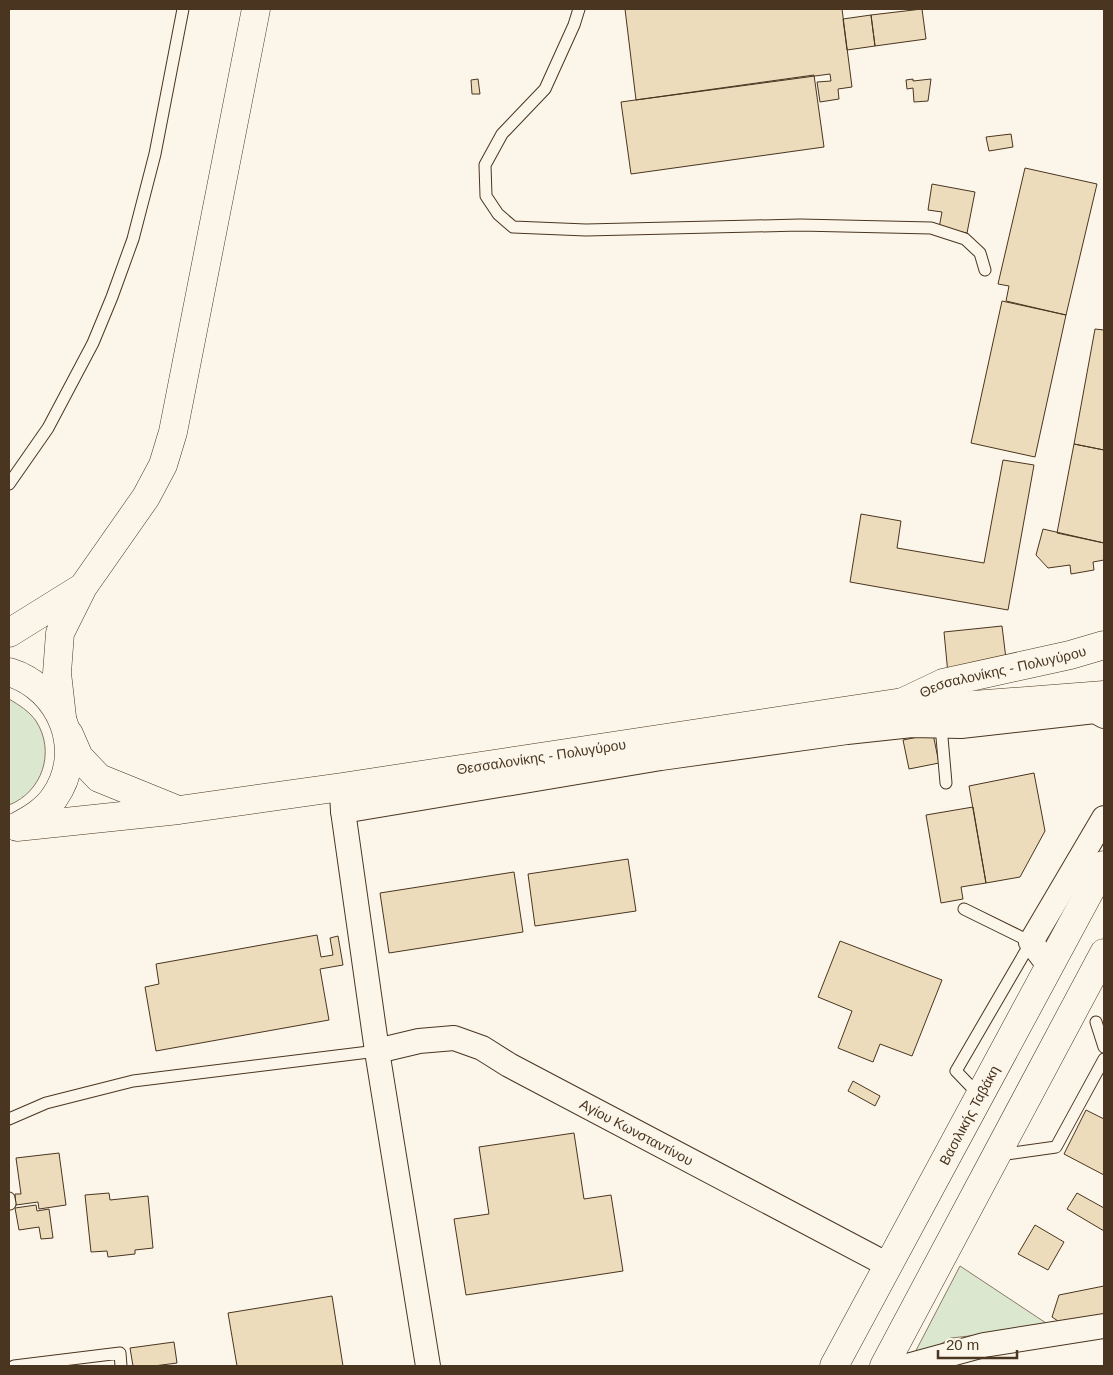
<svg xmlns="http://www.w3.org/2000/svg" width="1113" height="1375" font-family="Helvetica,sans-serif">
	<rect width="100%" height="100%" fill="#fbf6e9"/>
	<path fill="#dce7d0" stroke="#887966" d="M9,699C19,705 29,711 36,721C56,752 42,792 9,805Z
		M960,1266L1052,1327L951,1338L910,1362Z"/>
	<path fill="#ecdcbc" stroke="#4a3520" d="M625,9H842L852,87L838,89L839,99L820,102L817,82L831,81L830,74L636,100Z
		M922,9L926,39L875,46L871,15Z
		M871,15L875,46L847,50L843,19Z
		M814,75L824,147L631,174L621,102Z
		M478,79L480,94H472L471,80Z
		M913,79V81L931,79L928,101L914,102L913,88L907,89L906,80Z
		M1011,134L1013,147L989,151L986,137Z
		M1025,168L1097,184L1066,315L1006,301L1009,286L998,284Z
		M932,184L975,192L967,233L939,228L942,212L928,210Z
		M1002,301L1066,315L1035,457L971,443Z
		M1095,329L1104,330V450L1074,444Z
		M1074,444L1104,450V543L1057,533Z
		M1003,460L1034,465L1008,610L850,582L861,514L901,521L897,548L984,563Z
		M1043,529L1104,543V560L1093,562L1094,570L1071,574L1070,565L1048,568L1036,555Z
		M1002,626L1007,667L948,674L944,632Z
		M933,734L939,763L909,769L903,740Z
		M1034,773L1045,831L1020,877L986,883L969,786Z
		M973,807L986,883L961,887L963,899L941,903L926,815Z
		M628,859L636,911L535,926L528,874Z
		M514,872L523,932L389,953L380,893Z
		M317,935L321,957L333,955L330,938L338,936L343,965L320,969L329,1020L156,1051L145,987L159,984L156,964Z
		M840,941L942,980L912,1056L880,1044L873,1062L838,1048L852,1011L818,997Z
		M853,1081L880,1096L875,1106L848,1091Z
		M1086,1110L1104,1119V1175L1064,1154Z
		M574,1133L584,1199L611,1195L623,1271L466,1295L454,1219L489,1214L479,1147Z
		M59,1153L66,1205L39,1209L38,1202L16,1205L15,1194H21L16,1158Z
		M109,1193L110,1200L148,1196L153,1248L135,1250V1254L108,1257L107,1251L91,1252L85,1195Z
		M1077,1193L1104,1208V1231L1067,1209Z
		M36,1205L37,1211L49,1209L53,1238L41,1239L39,1227L19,1230L15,1208Z
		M1035,1225L1064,1242L1048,1270L1018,1254Z
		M1104,1286V1315L1061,1323L1052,1317L1059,1295Z
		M332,1296L343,1366H237L228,1313Z
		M174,1342L177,1363L154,1366H133L130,1348Z"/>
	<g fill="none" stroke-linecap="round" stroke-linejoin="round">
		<g stroke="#4a3520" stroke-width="13">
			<path id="service" d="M579,9L574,25L545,89L502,134L485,165L486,196L498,214L513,227L586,230L800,225L931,228L965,239L980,253L985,270
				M9,484L48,428L93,343L112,297L133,239L155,154L183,9
				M941,726L946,783
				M964,909L1031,942L956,1071L980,1096
				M1096,1022L1104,1047
				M9,1119L46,1103L133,1081L377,1051
				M999,1155L1056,1147L1104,1059
				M9,1198L10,1204
				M14,1366L120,1353L121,1366"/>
		</g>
		<g stroke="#4a3520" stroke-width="26">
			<g id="minor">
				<path d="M342,794L343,811L377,1051L428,1366"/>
				<path d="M343,811L661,758L847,732L912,725L961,726L1095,711L1104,716"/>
				<path d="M1050,967L1031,942L1104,818"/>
				<path id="s1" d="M377,1051L419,1041L454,1038L482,1048L509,1065L888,1265"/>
				<path d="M907,1366L984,1345L1104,1326"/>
			</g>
		</g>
		<g stroke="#4a3520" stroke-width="29">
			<path id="tertiary" d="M9,633L83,587
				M62,717L57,673L60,633L83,587L146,497L163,465L173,432L256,9"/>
		</g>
		<g stroke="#4a3520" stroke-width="29">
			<g id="secondary">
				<path id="s2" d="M834,1366L1104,865"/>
				<path d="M884,1366L1104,953"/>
			</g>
		</g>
		<g stroke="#4a3520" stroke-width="29">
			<g id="primary">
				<path d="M9,672C62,688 87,752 54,798C45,811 31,819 18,826"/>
				<path id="s3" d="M903,702L943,683L1070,655L1104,645"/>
				<path d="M69,734L79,757L99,778L173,808"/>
				<path id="s4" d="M17,827L179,810L342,787L903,702L946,707L1104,695"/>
			</g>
		</g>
		<use href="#service" stroke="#fbf6e9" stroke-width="11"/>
		<use href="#minor" stroke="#fbf6e9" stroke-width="24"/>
		<use href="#tertiary" stroke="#fbf6e9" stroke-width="28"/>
		<use href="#secondary" stroke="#fbf6e9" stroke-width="28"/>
		<use href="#primary" stroke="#fbf6e9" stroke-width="28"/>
	</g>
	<g text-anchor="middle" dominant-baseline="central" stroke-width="4" stroke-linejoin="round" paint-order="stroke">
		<g font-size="14" fill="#4a3520" stroke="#fbf6e9">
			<text stroke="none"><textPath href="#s3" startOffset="105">Θεσσαλονίκης - Πολυγύρου</textPath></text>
			<text stroke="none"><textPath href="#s4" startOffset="529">Θεσσαλονίκης - Πολυγύρου</textPath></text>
			<text stroke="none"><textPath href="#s2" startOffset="285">Βασιλικής Ταβάκη</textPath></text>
			<text stroke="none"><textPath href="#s1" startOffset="284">Αγίου Κωνσταντίνου</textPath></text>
		</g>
	</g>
	<rect width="1113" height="1375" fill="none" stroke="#4a3520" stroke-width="20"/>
	<path d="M938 1350v8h79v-8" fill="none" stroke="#4a3520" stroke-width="2.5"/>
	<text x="946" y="1350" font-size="15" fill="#4a3520" stroke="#fbf6e9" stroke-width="4" paint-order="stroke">20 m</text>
</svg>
